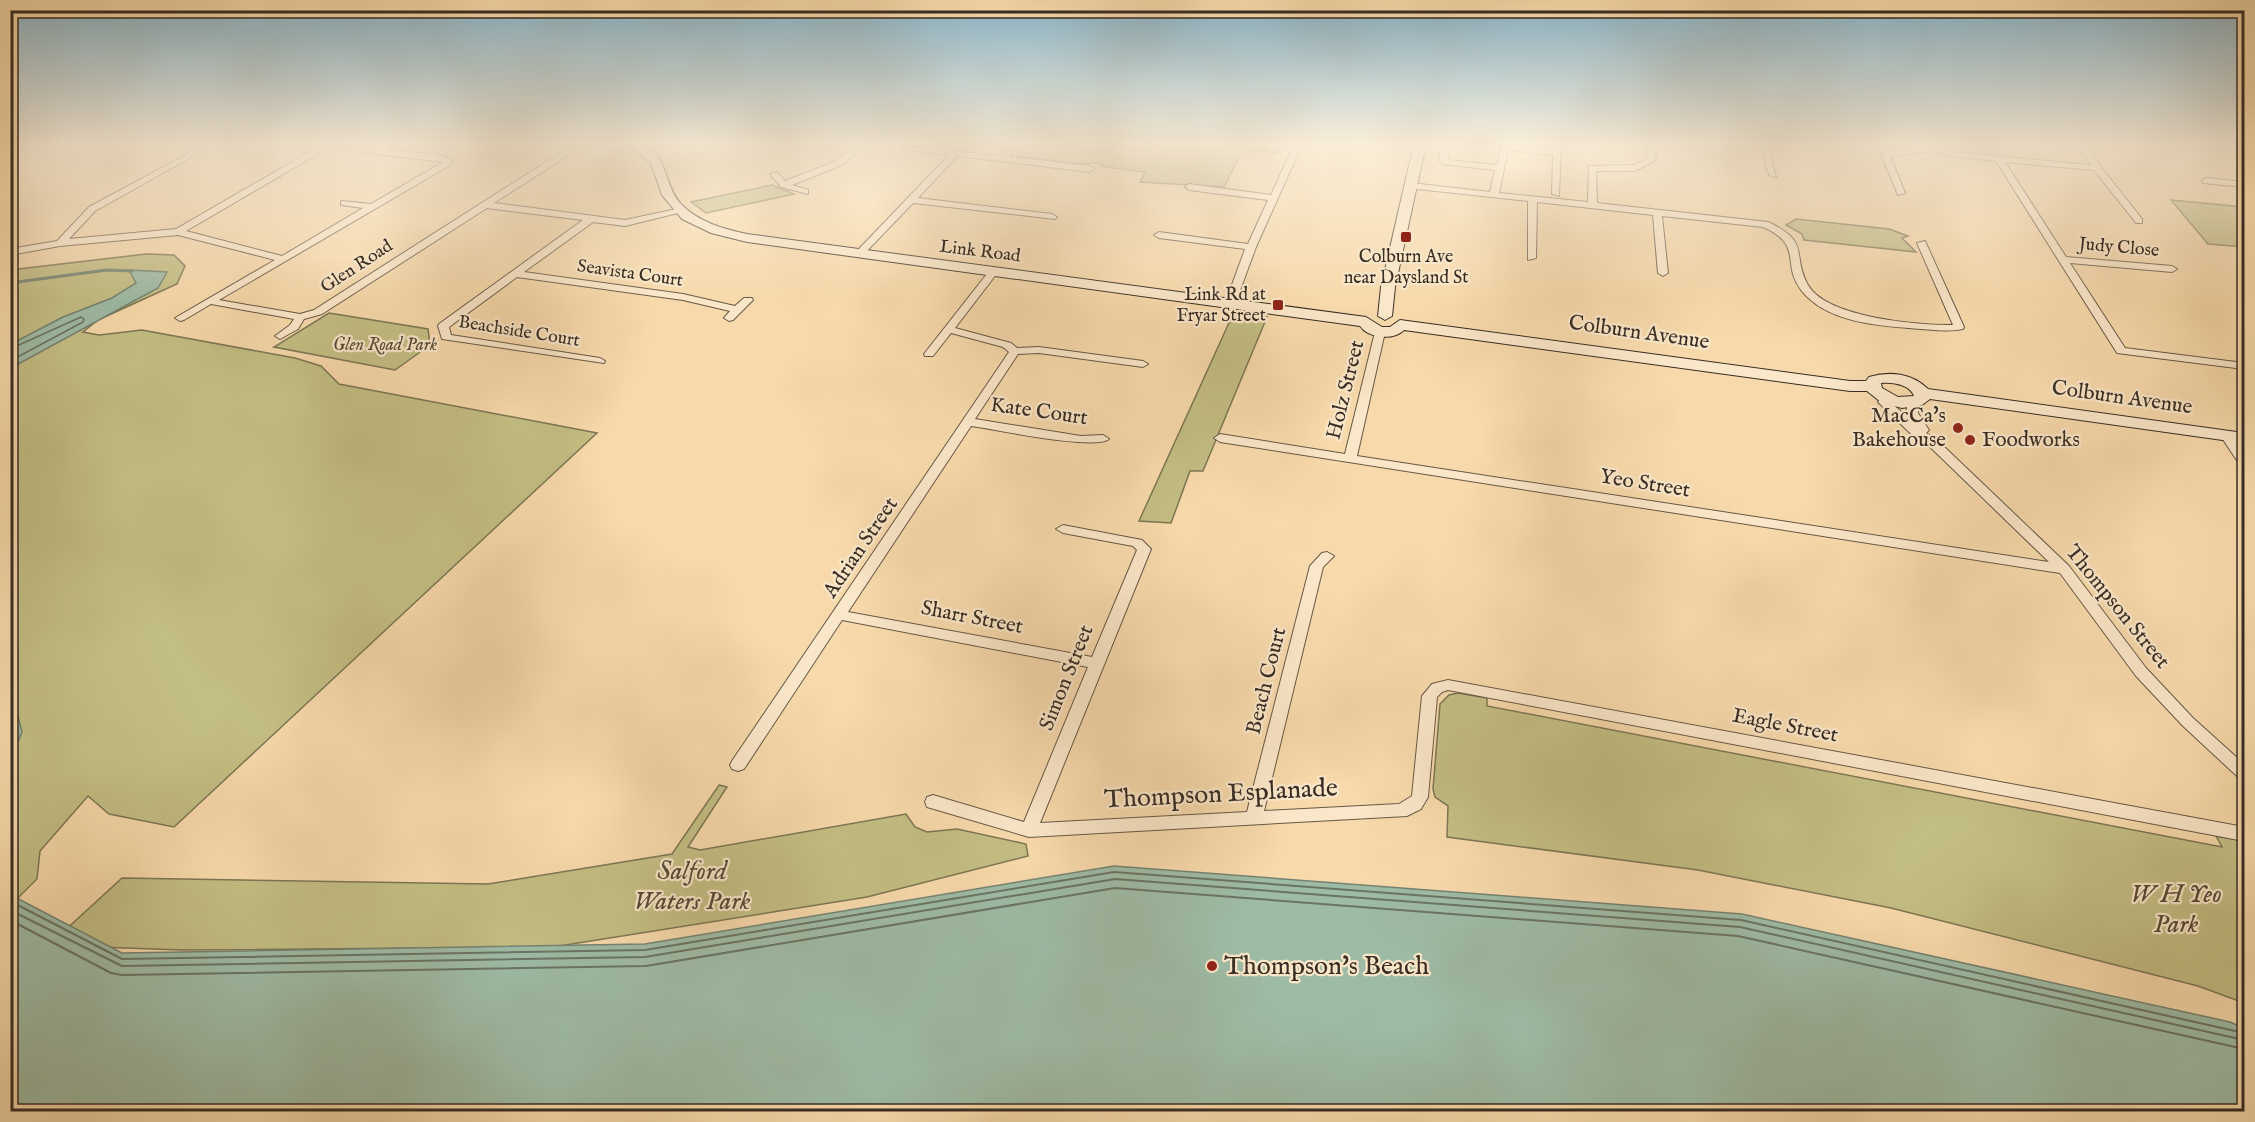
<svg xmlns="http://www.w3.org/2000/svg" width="2255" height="1122" font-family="'IM FELL English',serif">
	<rect width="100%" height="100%" fill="#f7d9ab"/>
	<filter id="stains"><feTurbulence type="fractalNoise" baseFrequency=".00333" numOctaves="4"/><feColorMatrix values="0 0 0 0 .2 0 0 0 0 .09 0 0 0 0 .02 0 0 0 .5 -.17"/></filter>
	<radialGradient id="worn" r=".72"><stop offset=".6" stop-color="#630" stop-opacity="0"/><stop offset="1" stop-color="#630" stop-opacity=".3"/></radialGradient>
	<path fill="#c3be84" stroke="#7d7654" stroke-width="1.5" d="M1025,144H1271L1281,148L1278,153L1243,149L1224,187L1140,182L1145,172L1106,167L1097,163L1078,164L1017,156Z
		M772,185L794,194L706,213L691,202Z
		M2171,200L2244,207V247L2208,244Z
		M1796,219L1889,229L1908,236L1902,238L1916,252L1804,240L1802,234L1786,225Z
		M146,254L174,255L185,266L177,284L98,320L83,332L99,335L142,330L295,358L321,366L339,384L597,433L174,827L109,814L88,796L40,851L37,879L18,898L10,895V270Z
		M329,313L428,329L430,345L395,370L274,347Z
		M1233,314L1267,317L1203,471H1190L1171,523L1139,521Z
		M1458,693L1487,698V706L2222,847L2216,836L2244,841V1003L2198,986L1891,908L1698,870L1447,837L1448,806L1435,797L1433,789L1440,704L1449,695Z
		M719,785L727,787L688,847L700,850L906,814L915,827L927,832L957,829L1026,844L1028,856L867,897L553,947L181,950L98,947L61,934L122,878L488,884L672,854Z"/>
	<path fill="#9ebba5" stroke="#758271" stroke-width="1.5" d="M129,270L167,272L158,288L11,368V344L63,317L112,298L136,283Z
		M11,687L22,732L11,759L10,687Z
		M1114,866L1742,914L2230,1022L2244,1028V1111H11V895L122,953L645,944Z"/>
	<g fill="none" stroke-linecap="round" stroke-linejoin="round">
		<path stroke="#6a7464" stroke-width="1.5" d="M10,349L81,317L84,319L83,322L10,361"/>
		<path stroke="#6a7464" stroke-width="2" d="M10,901L122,959L645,950L1114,872L1741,920L2244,1033
			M10,910L122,966L645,957L1115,879L1740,927L2244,1040
			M10,920L111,973L122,975L646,966L1115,888L1738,936L2244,1049"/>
		<path stroke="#758271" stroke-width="3" d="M10,283L107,270L132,271"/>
		<g stroke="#675845" stroke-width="2">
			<path id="street" d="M27,144H38L10,155V150Z
				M206,144H215L95,211L69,239L176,229L323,144L442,155L452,160V164L219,300L300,314L314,310L560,153L564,144H572L567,156L494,203L625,220L681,208L686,211L625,226L593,222L524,272L683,294L735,306L744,298H752L753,300L733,320L729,321L724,318L730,311L683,300L517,277L449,327L451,335L600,358L605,361L604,363L442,339L438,326L439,324L583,220L487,208L322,314L304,319L298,329L280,339L275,336L290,325L294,319L211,304L184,320L180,321L175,318L275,260L178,235L60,246L10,255V249L57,241L89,207ZM328,148L443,162L371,204L341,201V205L363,208L282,256L186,231Z
				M854,144H862L861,149L842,165L792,185L808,190V194L781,187L770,174L777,172L785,181L836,161L853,148Z
				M1013,144H1021L1009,157L1090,166L1094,169L1090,172L957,156L918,198L1052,214L1057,217L1055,219L913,203L862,256H856V252L949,155L905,150H902V146L1001,156Z
				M1287,144H1295L1300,149L1256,247L1235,304L1230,307L1226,306L1225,304L1245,249L1159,238L1154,235L1159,232L1248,244L1268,200L1189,190L1185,187L1189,184L1271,195L1292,149Z
				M1442,144H1450L1448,160L1497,165L1501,147L1499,144L1554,150L1555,144H1561L1559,196L1552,194L1553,155L1508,150L1499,193L1588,202L1589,166L1634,165L1648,159L1646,144H1654L1656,160L1635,171H1596L1597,203L1768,222C1812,242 1791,255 1808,285C1827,318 1918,325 1953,325L1917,243L1925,241L1964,327L1963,329C1949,332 1935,330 1921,329C1883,326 1827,324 1801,290C1781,264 1804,245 1763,227L1662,216L1668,273L1663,276L1658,273L1653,215L1537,202L1536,258L1528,260V201L1408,188V184L1411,183L1490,192L1495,170L1443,164L1439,160Z
				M1760,144H1768L1776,177L1769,175Z
				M1925,144H1933L1935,147L1951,152L2091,165L2078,144H2086L2101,167L2142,219V223H2136L2094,170L2005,162L2066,257L2172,266L2177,269L2172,272L2070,263L2125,348L2244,363V369L2117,353L1996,161L1951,156L1932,151L1890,156L1905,193L1898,195L1881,154L1885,152L1927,147Z
				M2191,144H2210L2244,149V153L2195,146Z
				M2206,178L2244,182V187L2203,183L2202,181Z
				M993,269L998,272L955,328L1011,343L1017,348L1039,347L1143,361L1148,364L1143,367L1039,353L1018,354L975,419L1081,436L1103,435L1109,439C1095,451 994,429 971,426L848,612L1092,657L1137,550L1133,546L1063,533L1056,529L1063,525L1142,540L1151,549L1040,823L1247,812L1310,566L1322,553L1327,552L1334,556L1323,567L1264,811L1399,804L1412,796L1422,696L1432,684L1448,680L2244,827V841L1448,690L1442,692L1437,697L1428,797L1421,809L1407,816L1029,837L927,807L925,802L927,797L933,795L1024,822L1088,667L842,620L744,769L738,771L732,769L730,765L732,761L1009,352L1003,347L951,333L933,356H925L924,354L990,270Z
				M1380,329L1385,332L1357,456L2049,562L1927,444L1910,433L1878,402L1883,396H1891L1893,398L1890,402L1912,421L1906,413L1908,402L1914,399L1918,400L1920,402L1918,413L1929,430L1926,433L1935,438L2069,566L2146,668L2193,718L2244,764V779L2238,777L2183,726L2136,676L2060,573L1220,442L1214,438L1220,434L1345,454L1375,332Z
				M2226,431L2230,432L2244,454V466L2240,465L2220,435Z"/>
		</g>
		<g stroke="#372d23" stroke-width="2">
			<path id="secondary" d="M628,144C669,140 661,183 681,204C698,222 724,229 747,234L1366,317L1382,327H1390L1400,320L1850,381H1866L1869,377C1890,371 1912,373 1928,389L2244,433V443L1930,399L1922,405L1902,408L1882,403L1867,391H1850L1404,330C1393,341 1368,338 1360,326L747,242L711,233L682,219L662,195L651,163ZM1881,383C1894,382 1910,385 1914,396L1898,397L1882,388Z
				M1414,144H1426L1395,287L1392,316L1385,320L1378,316L1381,287Z"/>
		</g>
		<use href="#street" fill="#fae6c8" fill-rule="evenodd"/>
		<use href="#secondary" fill="#fae6c8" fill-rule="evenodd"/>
	</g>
	<linearGradient id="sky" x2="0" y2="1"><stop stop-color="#8ab7cd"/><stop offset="0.48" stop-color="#fbeed9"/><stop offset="1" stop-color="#fbeed9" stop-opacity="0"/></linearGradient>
	<rect width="2255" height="301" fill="url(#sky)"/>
	<g fill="#8f2418" stroke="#fae6c8" stroke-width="2">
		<rect x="1400" y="231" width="12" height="12" rx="3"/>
		<rect x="1272" y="299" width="12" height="12" rx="3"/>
		<circle cx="1958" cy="428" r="6"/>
		<circle cx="1970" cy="440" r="6"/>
		<circle cx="1212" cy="966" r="6"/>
	</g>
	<g text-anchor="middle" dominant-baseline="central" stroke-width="4.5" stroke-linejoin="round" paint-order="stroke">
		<g font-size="18" fill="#372d23" stroke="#fae6c8">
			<text transform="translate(2119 248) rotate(5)">Judy Close</text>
			<text transform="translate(980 252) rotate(7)">Link Road</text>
			<text transform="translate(357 267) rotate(-33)">Glen Road</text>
			<text transform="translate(630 274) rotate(8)">Seavista Court</text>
			<text transform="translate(519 332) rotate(9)">Beachside Court</text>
		</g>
		<g font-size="18" fill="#372d23" stroke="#fae6c8">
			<text x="1406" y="257">Colburn Ave<tspan x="1406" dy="21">near Daysland St</tspan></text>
			<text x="1266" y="295" text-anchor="end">Link Rd at<tspan x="1266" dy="21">Fryar Street</tspan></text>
		</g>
		<g font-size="18" font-style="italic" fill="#534a36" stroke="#fae6c8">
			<text x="385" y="345">Glen Road Park</text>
		</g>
		<g font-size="21" fill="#372d23" stroke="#fae6c8">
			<text transform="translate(1639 333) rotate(8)">Colburn Avenue</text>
			<text transform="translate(1346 390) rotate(-76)">Holz Street</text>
			<text transform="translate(2122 398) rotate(8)">Colburn Avenue</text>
			<text transform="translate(1039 412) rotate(8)">Kate Court</text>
			<text transform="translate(1645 484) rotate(9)">Yeo Street</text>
			<text transform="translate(861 548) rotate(-56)">Adrian Street</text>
			<text transform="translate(2117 607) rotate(51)">Thompson Street</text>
			<text transform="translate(972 618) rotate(11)">Sharr Street</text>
			<text transform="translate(1067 678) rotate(-68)">Simon Street</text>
			<text transform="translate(1267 681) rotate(-76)">Beach Court</text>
			<text transform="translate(1785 726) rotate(11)">Eagle Street</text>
		</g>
		<g font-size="21" fill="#372d23" stroke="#fae6c8" text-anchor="end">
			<text x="1946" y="416">MacCa's<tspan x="1946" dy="24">Bakehouse</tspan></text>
			<text x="1982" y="440" text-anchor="start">Foodworks</text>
		</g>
		<g font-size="26" fill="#372d23" stroke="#fae6c8">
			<text transform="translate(1221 794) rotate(-3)">Thompson Esplanade</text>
		</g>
		<g font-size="26" font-style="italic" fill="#534a36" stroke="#fae6c8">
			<text x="692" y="871">Salford<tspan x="692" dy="30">Waters Park</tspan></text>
			<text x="2176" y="894">W H Yeo<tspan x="2176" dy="30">Park</tspan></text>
		</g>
		<g font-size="26" fill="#372d23" stroke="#fae6c8" text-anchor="start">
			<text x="1224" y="966">Thompson's Beach</text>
		</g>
	</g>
	<rect width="2255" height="1122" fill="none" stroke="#f7d9ab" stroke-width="36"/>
	<rect x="12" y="12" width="2231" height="1098" fill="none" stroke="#372d23" stroke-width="3"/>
	<rect x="18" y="18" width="2219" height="1086" fill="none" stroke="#372d23" stroke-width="1.5"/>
	<rect width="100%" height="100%" filter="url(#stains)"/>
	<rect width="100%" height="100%" fill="url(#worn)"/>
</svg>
